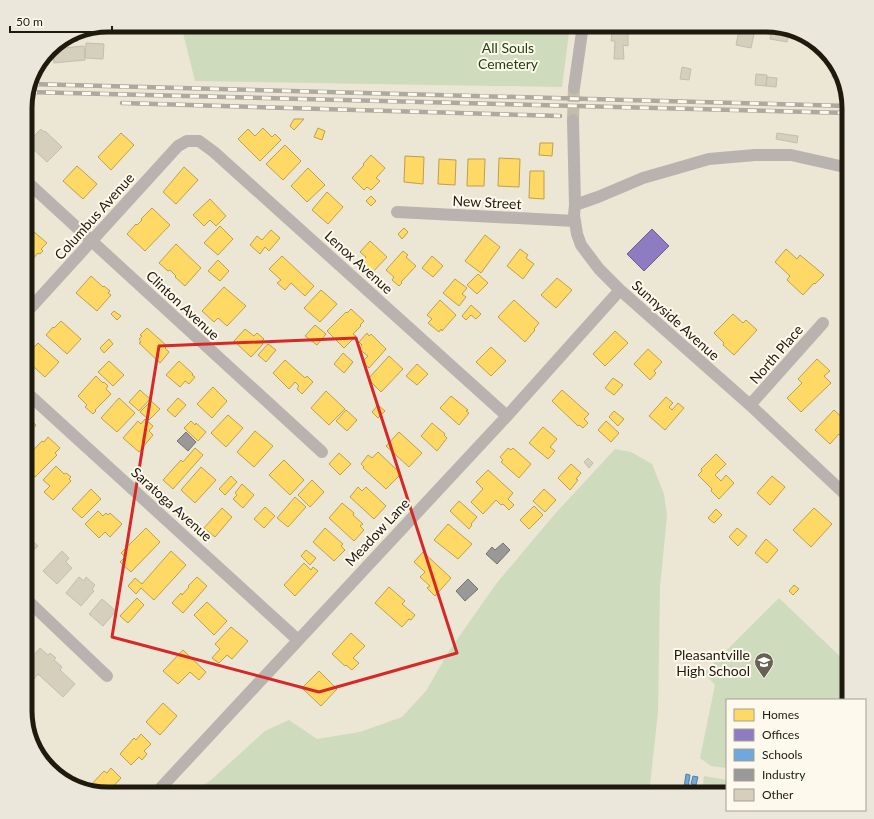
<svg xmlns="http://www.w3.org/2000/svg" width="874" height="819" font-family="Lato,sans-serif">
	<rect width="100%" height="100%" fill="#ece6d4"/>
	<path fill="#cfdbbd" d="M181,25H570L562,87L195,81Z
		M615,449L631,452L652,464L664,494L667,516L660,587L658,712L649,794H190L211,780L265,731L289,720L317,739L360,732L402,717L426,691L449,651L496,584L554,515Z
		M779,598L849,665V700H727V768L711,766L700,758L715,685L704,673Z
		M704,776L727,780V794H702Z"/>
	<path fill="#ffd966" stroke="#bca04c" d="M294,119H304L294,130L290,126Z
		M263,128L272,137L275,134L281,140L260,161L238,139L248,129L255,136Z
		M318,128L325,131L322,140L314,137Z
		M121,133L134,145L111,170L98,157Z
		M540,143H553L552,156L539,155Z
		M285,145L301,161L283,180L266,164Z
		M371,155L385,168L376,178L380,181L371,190L367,187L364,190L352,178L364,165L363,164Z
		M405,156L424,157L423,184L404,182Z
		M499,158L520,159L519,187L498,186Z
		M439,159L456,160L455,185L438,184Z
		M468,159H485L484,186H467Z
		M77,166L97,184L83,199L63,181Z
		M184,167L198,180L176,204L163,192Z
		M308,168L325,185L307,202L291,186Z
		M530,171H544V199L529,198Z
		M327,192L343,207L328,224L312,210Z
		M371,196L376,201L371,206L366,201Z
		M210,199L226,216L216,226L210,220L204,226L193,215Z
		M152,208L170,225L145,251L127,234L136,224L137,225L142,220L141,219Z
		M220,226L233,239L218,255L204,243Z
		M404,228L408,232L402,239L398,234Z
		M271,230L280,238L269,251L265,247L260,254L250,245L257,236L262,240Z
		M33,231L47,243L41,249L43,251L40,254L38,253L31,261L26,257L25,258V238L26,239Z
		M485,235L500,247L481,273L465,261Z
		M370,241L387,257L369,276L358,265L366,257L360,252Z
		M176,244L201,268L185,286L175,277L176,276L170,270L168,271L159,263Z
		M520,249L528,255L526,258L534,264L523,279L507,266Z
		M786,249L797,259L800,255L824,275L815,284L814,283L803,295L787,280L790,276L775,262Z
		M403,251L408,255L406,257L416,266L401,282L402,283L399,286L392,280L394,277L386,270Z
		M282,256L314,286L305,296L291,283L285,290L277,283L281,280L269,269Z
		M432,256L443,266L433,277L422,268Z
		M218,260L229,271L220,281L208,271Z
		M478,274L488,283L477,294L467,285Z
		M91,276L103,287L104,286L110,291L108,293L111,295L97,311L76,293Z
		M557,278L572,290L556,308L541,295Z
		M455,279L467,288L462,294L466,297L459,306L443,293Z
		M224,287L246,306L227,326L218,318L214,322L202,311Z
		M321,290L337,304L320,322L304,308Z
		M440,300L456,315L442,331L441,329L439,332L428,323L432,319L427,315Z
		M514,300L539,323L534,329L535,330L525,342L498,317Z
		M471,305L481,314L476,319L471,315L466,320L462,316Z
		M351,309L364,321L360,325L361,326L353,334L356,336L344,348L327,331L346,312L347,313Z
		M114,311L121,316L117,320L111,314Z
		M733,314L743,323L746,320L757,330L734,355L723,345L724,343L714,333Z
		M61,321L81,339L67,354L46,335L53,327L54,328Z
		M315,325L326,334L317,345L305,336Z
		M147,328L167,346L165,348L169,352L160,363L139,343L141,342L139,339L142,336L140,335Z
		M245,329L254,336L257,333L264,339L261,342L263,344L251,357L234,341Z
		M615,331L628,343L605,366L593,354Z
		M367,333L369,336L371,334L386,349L369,368L362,362L368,356L359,349L362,345L359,342Z
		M848,333L849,334V351L841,343L843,341L842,340Z
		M109,339L113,344L104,353L100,348Z
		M38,343L59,362L45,377L25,359V357Z
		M268,344L276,350L266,362L258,355Z
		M491,347L506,361L491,376L476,362Z
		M648,349L662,362L654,371L656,373L650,380L634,364Z
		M343,353L353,362L344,373L334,364Z
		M389,356L403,369L381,392L368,379Z
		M817,359L830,371L824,376L831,383L801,412L787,398L802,383L798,379Z
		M285,360L305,378L307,376L313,382L302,394L297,389L299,386L295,382L289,389L273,373Z
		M109,361L124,375L113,386L98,372Z
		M179,361L193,374L192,375L195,377L189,384L185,381L180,387L166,375Z
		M417,364L428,374L417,385L406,376Z
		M96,376L103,383L104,382L108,386L106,389L111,394L95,410L96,411L93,414L85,407L87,405L78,396Z
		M613,378L623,385L614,395L605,388Z
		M213,387L227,401L212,418L197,404Z
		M140,390L150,399L139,411L129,402Z
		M562,390L589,414L584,419L588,423L583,428L579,425L578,426L552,401Z
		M326,391L345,409L329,425L311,408Z
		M451,396L468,410L466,411L469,413L459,425L440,408Z
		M666,397L673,403L669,407L672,410L678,403L684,408L665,430L649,416Z
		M119,398L135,413L117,432L101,418Z
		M178,398L186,405L175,417L167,410Z
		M151,401L160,409L149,420L140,412Z
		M378,405L385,411L378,418L372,412Z
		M346,410L357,420L347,431L336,421Z
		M834,410L846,421L849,418V440L847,441L839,434L830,444L815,430Z
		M614,411L624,419L618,426L609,417Z
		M228,415L243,428L226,447L211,433Z
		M28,418L36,425L25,438V421Z
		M145,419L153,426L149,431L153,435L139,452L123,438L138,421L141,424Z
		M191,421L195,425L196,423L206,432L198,441L184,428Z
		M606,421L619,433L611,442L598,430Z
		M432,423L445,434L444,435L447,438L437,451L421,436Z
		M543,427L557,439L550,447L555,451L548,459L529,443Z
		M255,431L273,446L254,467L237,452Z
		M399,432L422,453L409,467L386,446Z
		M48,437L60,448L55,453L57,455L35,477L25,468V461L27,458H26L42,441L44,442Z
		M195,448L203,455L173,489L163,480L181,460L183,462Z
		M508,448L511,450L513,448L531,464L519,478L501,462L503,460L500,457Z
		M378,452L401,474L386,489L363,468L364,467L361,464L368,455L372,458Z
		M848,452L849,453V462L843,457Z
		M339,453L351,464L340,475L329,464Z
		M716,454L726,464L715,475L721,481L726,475L734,483L719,499L711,491L712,489L698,475L702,471L701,469Z
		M284,460L304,480L290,495L269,475Z
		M571,464L581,473L576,479L578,480L570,490L558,478Z
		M56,466L64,474L66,473L71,477L69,479L71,481L53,500L44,492L50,486L43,480Z
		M201,467L216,480L195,503L181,490Z
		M488,470L513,493L508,499L514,505L509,510L503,504L501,505L496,500L483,514L471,502L483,489L476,482Z
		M231,476L237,482L225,495L219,489Z
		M772,476L785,487L770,505L757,493Z
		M312,480L324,492L310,507L298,495Z
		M242,484L254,495L243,508L233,499L237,495L235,493Z
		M358,487L362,491L366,487L386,506L374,519L350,497Z
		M91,489L101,499L82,518L72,509Z
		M544,489L556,500L545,512L533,501Z
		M295,497L306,507L288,527L277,518Z
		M459,501L477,517L471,524L472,525L469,529L450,511Z
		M342,503L354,513L353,515L363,524L360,526L364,530L354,541L329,518Z
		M534,506L543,515L529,529L520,520Z
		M265,507L275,516L264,528L254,519Z
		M222,508L232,517L215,537L204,528Z
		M814,508L832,524L811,547L793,530Z
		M716,509L722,515L714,523L708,518Z
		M98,511L103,516L106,513L108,515L110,513L122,524L110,537L105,532L99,538L85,524Z
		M448,524L472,544L458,559L434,540Z
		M146,528L160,542L131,572L120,562L125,557L121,553Z
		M325,528L343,544L341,546L345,550L334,561L313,542Z
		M737,528L747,536L738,546L729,537Z
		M766,539L778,550L767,563L755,553Z
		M306,550L316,558L310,565L301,556Z
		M171,551L186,565L154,600L141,588L136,594L128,586L135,578L142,584Z
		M423,552L451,578L435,596L427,588L430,586L420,577L425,572L414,562Z
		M304,563L311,570L313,567L318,571L295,596L284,585Z
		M197,577L207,586L183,613L172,603L181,593L182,595L189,587L188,586Z
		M794,585L799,589L793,595L789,591Z
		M389,587L405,601L402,604L415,615L411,620L409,619L402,627L375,603Z
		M137,598L144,605L128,623L120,616Z
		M207,602L227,621L214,635L194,615Z
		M231,627L248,641L232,659L227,655L219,663L212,658L220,649L215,644Z
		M351,633L365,646L353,658L359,663L352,670L346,665L345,666L332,654Z
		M183,650L206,672L199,680L190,672L178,684L163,671Z
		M319,671L337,689L321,706L302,688Z
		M163,703L177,716L160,735L146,722Z
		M141,734L151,744L144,751L147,754L142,760L139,757L131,765L120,754L134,738L136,740Z
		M111,768L121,778L110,790L108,788L104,793L96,792L90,786L104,771L107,773Z"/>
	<path fill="#8e7cc3" stroke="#6c5f8d" d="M652,229L669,246L644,271L627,254Z"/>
	<path fill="#6fa8dc" stroke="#577e9e" d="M686,774L690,775L687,794H683Z
		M693,776L698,777L696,785L691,784Z"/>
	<path fill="#999" stroke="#74736f" d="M186,432L196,442L188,451L177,441Z
		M503,543L510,550L497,564L486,554L492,547L495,550Z
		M468,579L478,589L465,601L456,591Z"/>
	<path fill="#d5cfbc" stroke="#c2beb0" d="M619,25L631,26L630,34H628V46L623,45L624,59H614L615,41H611L612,33H616V28H619Z
		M740,25H756L751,48L736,45Z
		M773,26L790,29L787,42L770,39Z
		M86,43L104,44L103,59L85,58Z
		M84,46L85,60L54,63L52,49Z
		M834,63L843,76V78L832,77Z
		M682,67L691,69L689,80L680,79Z
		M756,74L767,75L766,86L755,85Z
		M767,77L777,78L776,87L766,86Z
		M41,129L44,132L45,131L62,147L47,162L27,143Z
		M777,133L798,136L797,143L776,139Z
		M588,458L593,463L589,468L584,462Z
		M25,534L38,546L25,558Z
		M62,551L69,558L66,562L72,568L57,584L43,571Z
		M79,577L84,581L86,577L95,585L92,589L94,591L81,606L66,593Z
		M102,599L116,611L103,626L89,614Z
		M40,648L48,655L50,653L56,658L54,660L62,667L60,670L75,684L63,697L38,674L29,685L25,681V665Z"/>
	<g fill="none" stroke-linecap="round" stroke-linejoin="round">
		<path stroke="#c3bdac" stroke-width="12" stroke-dasharray="12 6" stroke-linecap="butt" d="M573,120L574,88"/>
		<path stroke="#b8b3ae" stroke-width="6" d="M75,32L76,39"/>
		<path stroke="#b8b3ae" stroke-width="12" d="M574,88L583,25
			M573,120L575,205L574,215L577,234L581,245L599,269L620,290L750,405L849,498
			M25,180L322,452
			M575,205L598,197L643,178L709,159L755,155H791L849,168
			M397,212L575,221
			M25,314L178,146L187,141H199L214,152L507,416
			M25,391L298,640
			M750,405L823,323
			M25,598L107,676
			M155,794L507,416L620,290"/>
		<g stroke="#ada9a1" stroke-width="4.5">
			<path id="rail" d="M30,84L849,106
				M28,92L849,113
				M122,103L560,116"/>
		</g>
		<use href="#rail" stroke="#fdf9ec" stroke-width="3" stroke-dasharray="9" stroke-linecap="butt"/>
	</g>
	<path fill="none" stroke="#d62828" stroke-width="3" stroke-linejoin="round" d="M356,338L457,653L319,692L112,637L159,346Z"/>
	<defs>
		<g id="school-pin" transform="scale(1)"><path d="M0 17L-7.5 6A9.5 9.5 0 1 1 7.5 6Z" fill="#666253" stroke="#fdf9ec"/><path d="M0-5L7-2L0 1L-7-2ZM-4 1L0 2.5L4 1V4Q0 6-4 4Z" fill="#fff"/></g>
	</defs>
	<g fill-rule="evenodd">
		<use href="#school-pin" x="764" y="662"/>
	</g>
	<g text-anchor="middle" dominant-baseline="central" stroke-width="4" stroke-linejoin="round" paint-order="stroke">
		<g font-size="14" fill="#22420d" stroke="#fdf9ec">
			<text x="508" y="47">All Souls<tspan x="508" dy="16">Cemetery</tspan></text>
		</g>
		<g font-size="14" fill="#1e1b0e" stroke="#fdf9ec">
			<text transform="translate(487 202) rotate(3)">New Street</text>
			<text transform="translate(94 216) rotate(-48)">Columbus Avenue</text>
			<text transform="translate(359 262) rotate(42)">Lenox Avenue</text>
			<text transform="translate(183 305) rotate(43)">Clinton Avenue</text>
			<text transform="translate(676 320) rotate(42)">Sunnyside Avenue</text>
			<text transform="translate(776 354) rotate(-49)">North Place</text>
			<text transform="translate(172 504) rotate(42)">Saratoga Avenue</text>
			<text transform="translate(377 532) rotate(-47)">Meadow Lane</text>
		</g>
		<g font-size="14" fill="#1e1b0e" stroke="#fdf9ec" text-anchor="end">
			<text x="750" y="654">Pleasantville<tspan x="750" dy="16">High School</tspan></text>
		</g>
	</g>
	<path d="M0 0H874V819H0ZM108 32H766A76 76 0 0 1 842 108V711A76 76 0 0 1 766 787H108A76 76 0 0 1 32 711V108A76 76 0 0 1 108 32Z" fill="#ebe7da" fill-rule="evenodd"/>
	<path fill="none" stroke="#1e1b0e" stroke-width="5" d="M108 32H766A76 76 0 0 1 842 108V711A76 76 0 0 1 766 787H108A76 76 0 0 1 32 711V108A76 76 0 0 1 108 32Z"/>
	<rect x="726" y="699" width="140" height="112" fill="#fdf9ec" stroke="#a4a093"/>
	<rect x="734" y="709" width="20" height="12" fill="#ffd966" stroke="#a4a093"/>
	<text x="762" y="719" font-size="12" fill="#1e1b0e">Homes</text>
	<rect x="734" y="729" width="20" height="12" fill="#8e7cc3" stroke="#a4a093"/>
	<text x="762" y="739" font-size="12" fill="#1e1b0e">Offices</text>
	<rect x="734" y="749" width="20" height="12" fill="#6fa8dc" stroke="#a4a093"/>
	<text x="762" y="759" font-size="12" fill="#1e1b0e">Schools</text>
	<rect x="734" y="769" width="20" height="12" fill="#999999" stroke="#a4a093"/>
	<text x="762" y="779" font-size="12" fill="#1e1b0e">Industry</text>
	<rect x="734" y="789" width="20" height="12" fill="#d5cfbc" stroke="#a4a093"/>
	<text x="762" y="799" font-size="12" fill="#1e1b0e">Other</text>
	<path d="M10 26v6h102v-6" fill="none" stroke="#1e1b0e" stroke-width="2"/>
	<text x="16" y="26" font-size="12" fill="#1e1b0e" stroke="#fdf9ec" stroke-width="3" paint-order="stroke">50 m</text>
</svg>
